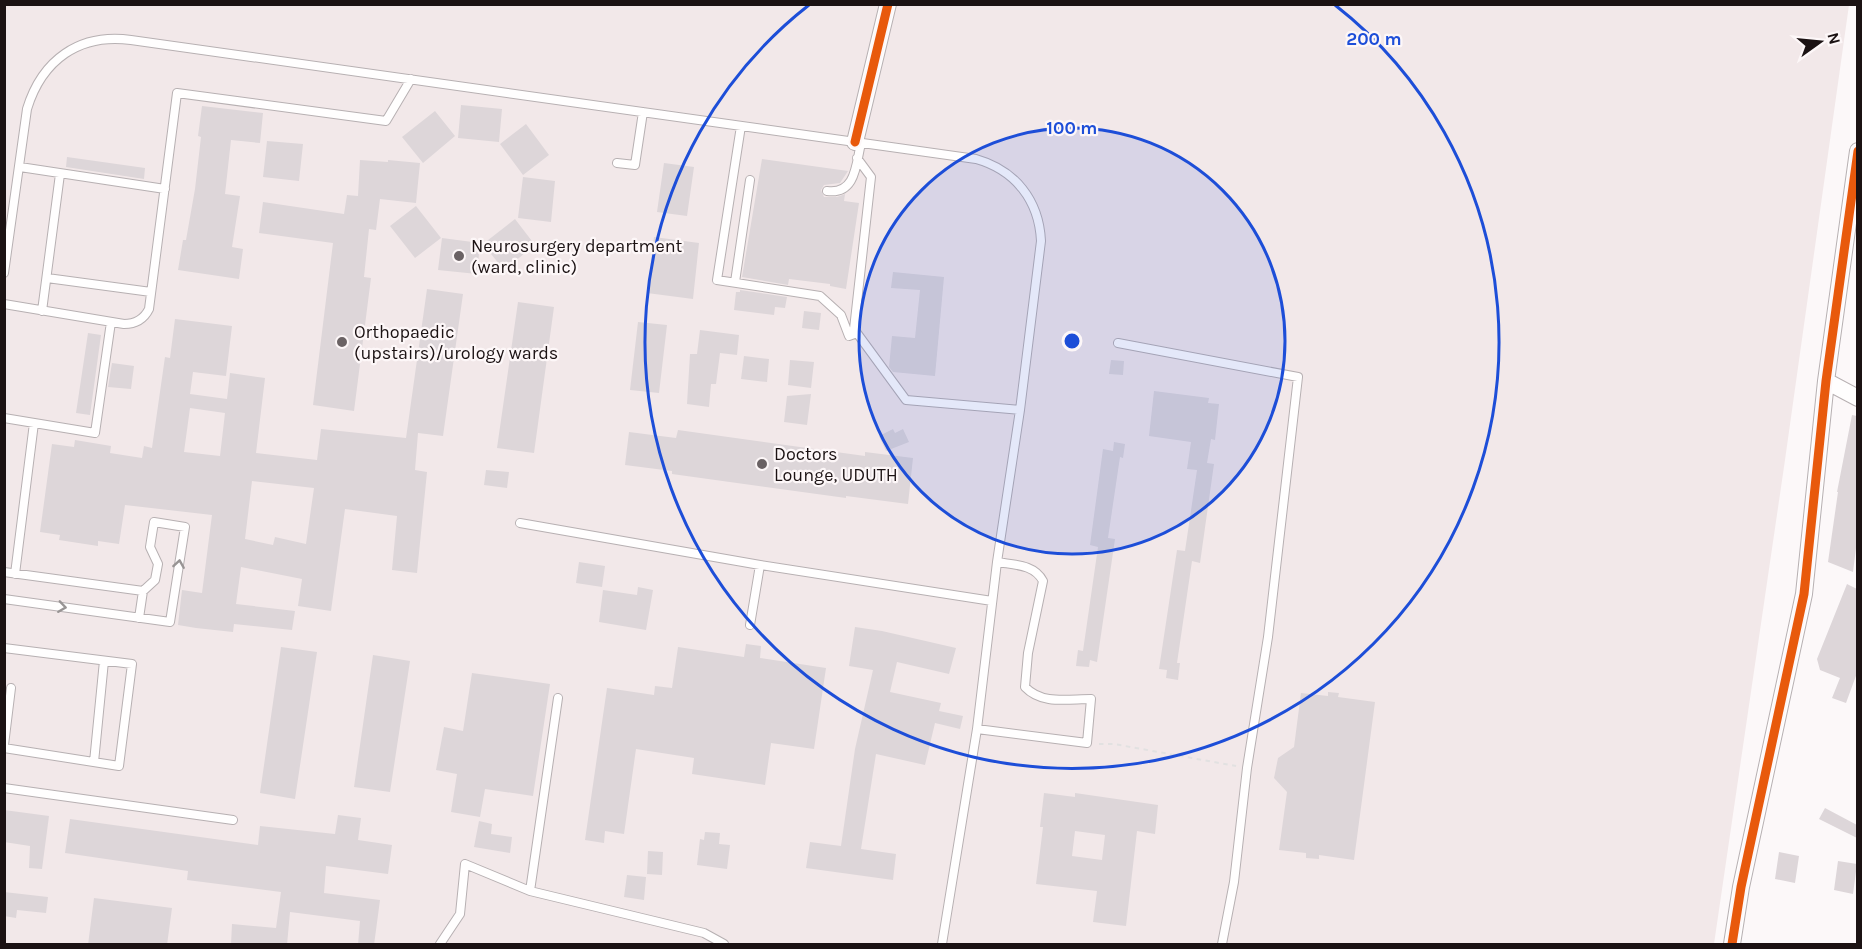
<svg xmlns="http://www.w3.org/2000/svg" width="1862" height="949" font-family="Karla,sans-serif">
	<rect width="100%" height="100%" fill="#fcf8f9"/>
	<path fill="#f2e8e9" d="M5,5H1849L1785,460L1714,944H5Z"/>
	<path fill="#ddd6d9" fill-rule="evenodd" d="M461,105L502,109L499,142L458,138Z
		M202,106L263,113L260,143L231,140L225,194L240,196L232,247L243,249L239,279L178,270L183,240H186L195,189L201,137L198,136Z
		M435,111L455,136L423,163L402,137Z
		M526,124L549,155L523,175L500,144Z
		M267,141L303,144L299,181L263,177Z
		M67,157L145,168L144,179L66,167Z
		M762,159L848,171L840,183L824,185L821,190L824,197H837L845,194L844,201L859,203L846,289L830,286V284L789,279L788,285L742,277Z
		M360,160L388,162V160L420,163L416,203L380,199L376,230L369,229L364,277L371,278L354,411L313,405L333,243L259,233L263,202L344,214L347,195L358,196Z
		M664,163L694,167L687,216L657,212Z
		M523,177L555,181L551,222L518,218Z
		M416,206L441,238L415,258L390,226Z
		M515,219L535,245L504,270L483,244Z
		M654,237L699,243L693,299L647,293Z
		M442,238L480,243L477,274L438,270Z
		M893,272L944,277L935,376L893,372L889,367L892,336L915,338L920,290L891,288Z
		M427,289L463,294L443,436L418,433L415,470L427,472L417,573L392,570L397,516L345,509L331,611L298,606L302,579L241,567L236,604L295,611L292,630L234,624L233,632L196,628L178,625L182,590L202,593L212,515L125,505L119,544L98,541V546L59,540L60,535L40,532L52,444L74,447L75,440L111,446L110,453L142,458L144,446L152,448L165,357L170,358L175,319L232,326L226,376L193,372L190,394L227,399L230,373L265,378L256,453L317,460L321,429L406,438ZM190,408L225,413L220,456L184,452ZM252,481L314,488L306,544L275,537L273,545L245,539Z
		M740,290L787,297L785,308L775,307L774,315L734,310L736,292H740Z
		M518,302L554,307L534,453L497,448Z
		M804,311L821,313L819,330L802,328Z
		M638,322L667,325L659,393L630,390Z
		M700,330L739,335L737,355L720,353L716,384H711L709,407L687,404L690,354H697Z
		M88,333L101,335L90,415L76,413Z
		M744,356L769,359L767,382L741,379Z
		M790,360L814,362L811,388L788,385Z
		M1111,360L1124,361L1123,375L1109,374Z
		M112,363L134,366L131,389L108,387Z
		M1154,391L1209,398L1208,403L1219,404L1215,440L1211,439L1207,463L1214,464L1200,563L1192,561L1177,663H1180L1178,680L1166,678L1167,670L1159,669L1177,550L1185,551L1197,470L1187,469L1191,442L1149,436Z
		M811,394L807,425L784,422L787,396Z
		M1852,415L1857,416V540L1853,572L1828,562L1838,492H1837Z
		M893,429L895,433L903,429L909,442L886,451L879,436Z
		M678,430L865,456V452L913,458L908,504L846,496V498L672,474V471L625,465L629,432L676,438Z
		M1114,442L1125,444L1123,458L1120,457L1108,538L1115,539L1097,662L1090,660L1089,667L1076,666L1078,650L1083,651L1098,547L1090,545L1103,449L1113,451Z
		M486,470L509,472L507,488L484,485Z
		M579,562L605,566L602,587L576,583Z
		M1847,584L1857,589V673L1846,703L1832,698L1840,678L1820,670L1817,659Z
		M638,587L653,590L646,630L599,622L603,590L637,595Z
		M855,627L882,631L956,648L949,674L897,662L890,692L941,703L939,711L963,716L960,729L935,723L925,765L876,754L861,849L896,854L893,880L806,868L810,842L841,846L855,749L873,670L849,666Z
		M746,644L761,646L760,658L826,668L814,749L771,743L765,785L692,774L694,758L636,749L624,834L605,831L604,843L585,840L607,688L654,695L655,686L672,688L678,647L744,657Z
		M281,647L317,652L295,799L260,793Z
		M373,655L410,661L390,792L354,787Z
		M472,673L550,684L533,796L485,789L480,817L451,812L457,774L436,770L444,727L463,731Z
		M1328,692L1339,693L1338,697L1375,702L1354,860L1319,855V859L1306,858V853L1279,850L1287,792L1274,778L1278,758L1294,747L1301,693L1328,696Z
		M1044,793L1075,797V793L1158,805L1155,834L1137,831L1126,926L1093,922L1097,891L1036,884L1043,827H1040ZM1075,831L1105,835L1102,860L1072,856Z
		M1825,808L1857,825V838L1819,819Z
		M4,810L49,816L42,869L29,868L30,846L4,842Z
		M338,815L361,818L358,840L392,845L388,874L326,866L324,893L380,900L374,945H358L360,921L290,912L287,945H231L232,924L276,928L281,892L187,880L188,871L65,853L70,819L258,845L260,826L335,834Z
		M479,821L492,824L491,834L512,837L510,853L474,847Z
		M705,832L720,833L719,844L730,845L727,869L697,865L700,839L704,840Z
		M648,851L663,852L662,875L647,874Z
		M1779,852L1799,856L1795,883L1775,879Z
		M1838,861L1857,864L1853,894L1834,890Z
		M627,875L646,877L644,900L624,897Z
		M4,892L48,897L46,913L17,910L16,918L4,916Z
		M94,898L172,908L167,945H88Z"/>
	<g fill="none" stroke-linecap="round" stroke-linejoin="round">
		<g stroke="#b7b0b2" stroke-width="10">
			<path id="service" d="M741,126L717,280L820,296L841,315L849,336L857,333
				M857,158L871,177L854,329L906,400L1020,410
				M617,163L635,165L643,112
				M20,167L165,189
				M827,191C856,195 856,164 861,143
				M4,273L27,109C42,60 79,33 131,40L976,159C1015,170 1039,200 1041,241L1020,410L997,562L977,729L942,944
				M47,278L151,292
				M735,282L750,180
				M4,304L124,324C135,324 144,319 149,309L177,93L386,121L411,79
				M42,311L60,174
				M1118,343L1298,377L1268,637L1247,768L1234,882L1222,944
				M4,418L95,433L111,322
				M520,523L760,565L992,601
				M4,572L143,591
				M15,574L34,423
				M4,599L170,622L185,527L154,522L150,547L158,564L155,580L143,591L139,618
				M750,625L760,565
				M4,648L132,664L119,766L4,748
				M977,729L1087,743L1091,699C1068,699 1042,705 1025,687L1028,653L1043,581C1034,564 1014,565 997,562
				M4,745L11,688
				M94,762L104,661
				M4,788L233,820
				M530,891L558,698
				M440,944L460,914L465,864L530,891L704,933L724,944"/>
		</g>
		<g stroke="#b7b0b2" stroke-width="18">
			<path id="minor" d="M855,142L888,4
				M1826,381L1858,398
				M1732,944L1741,887L1804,594L1826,381L1858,151"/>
		</g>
		<path stroke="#e2e1e1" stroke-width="2" stroke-dasharray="4.5 4.5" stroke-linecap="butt" d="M1099,744H1114L1236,766"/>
		<use href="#service" stroke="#fffefe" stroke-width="8"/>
		<use href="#minor" stroke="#fffefe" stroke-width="16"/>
		<g stroke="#fdf7f8" stroke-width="13">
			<path id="cycleway" d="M855,142L888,4
				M1732,944L1741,887L1804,594L1826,381L1858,151"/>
		</g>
		<use href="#cycleway" stroke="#e8590c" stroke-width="9"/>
	</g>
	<defs><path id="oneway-chevron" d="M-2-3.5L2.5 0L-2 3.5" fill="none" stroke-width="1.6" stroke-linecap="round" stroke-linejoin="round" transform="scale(1.5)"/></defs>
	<g stroke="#989494">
		<use href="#oneway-chevron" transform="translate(179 564) rotate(-81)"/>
		<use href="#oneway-chevron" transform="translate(62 607) rotate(8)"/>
	</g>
	<circle cx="1072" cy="341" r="213" fill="#1d4ed8" fill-opacity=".12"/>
	<g fill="none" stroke="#1d4ed8" stroke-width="3">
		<circle cx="1072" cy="341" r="213"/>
		<path d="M1335 5A427 427 0 1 1 809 5"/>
	</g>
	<g fill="#6a6264" stroke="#fdf7f8" stroke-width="2">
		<circle cx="459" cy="256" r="6"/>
		<circle cx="342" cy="342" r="6"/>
		<circle cx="762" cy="464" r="6"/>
	</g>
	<g text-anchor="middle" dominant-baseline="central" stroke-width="4.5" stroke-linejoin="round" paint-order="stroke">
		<g font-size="18" fill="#1b1213" stroke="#fdf7f8" text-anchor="start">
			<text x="471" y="246">Neurosurgery department<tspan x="471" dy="21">(ward, clinic)</tspan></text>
			<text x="354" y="332">Orthopaedic<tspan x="354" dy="21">(upstairs)/urology wards</tspan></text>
			<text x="774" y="454">Doctors<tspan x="774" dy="21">Lounge, UDUTH</tspan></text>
		</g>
	</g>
	<circle cx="1072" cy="341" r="9" fill="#1d4ed8" stroke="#fdf7f8" stroke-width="3"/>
	<g font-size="18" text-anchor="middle" font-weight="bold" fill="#1d4ed8" stroke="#fdf7f8" stroke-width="4.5" stroke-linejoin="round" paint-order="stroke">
		<text x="1374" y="45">200 m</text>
		<text x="1072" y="134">100 m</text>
	</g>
	<rect width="1862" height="949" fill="none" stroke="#1b1213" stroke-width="12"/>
	<g transform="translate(1820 42) rotate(75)" stroke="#fdf7f8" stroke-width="4.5" paint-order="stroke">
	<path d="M0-4.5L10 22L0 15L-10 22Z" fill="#1b1213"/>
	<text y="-9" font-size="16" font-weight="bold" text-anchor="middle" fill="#1b1213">N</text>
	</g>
</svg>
